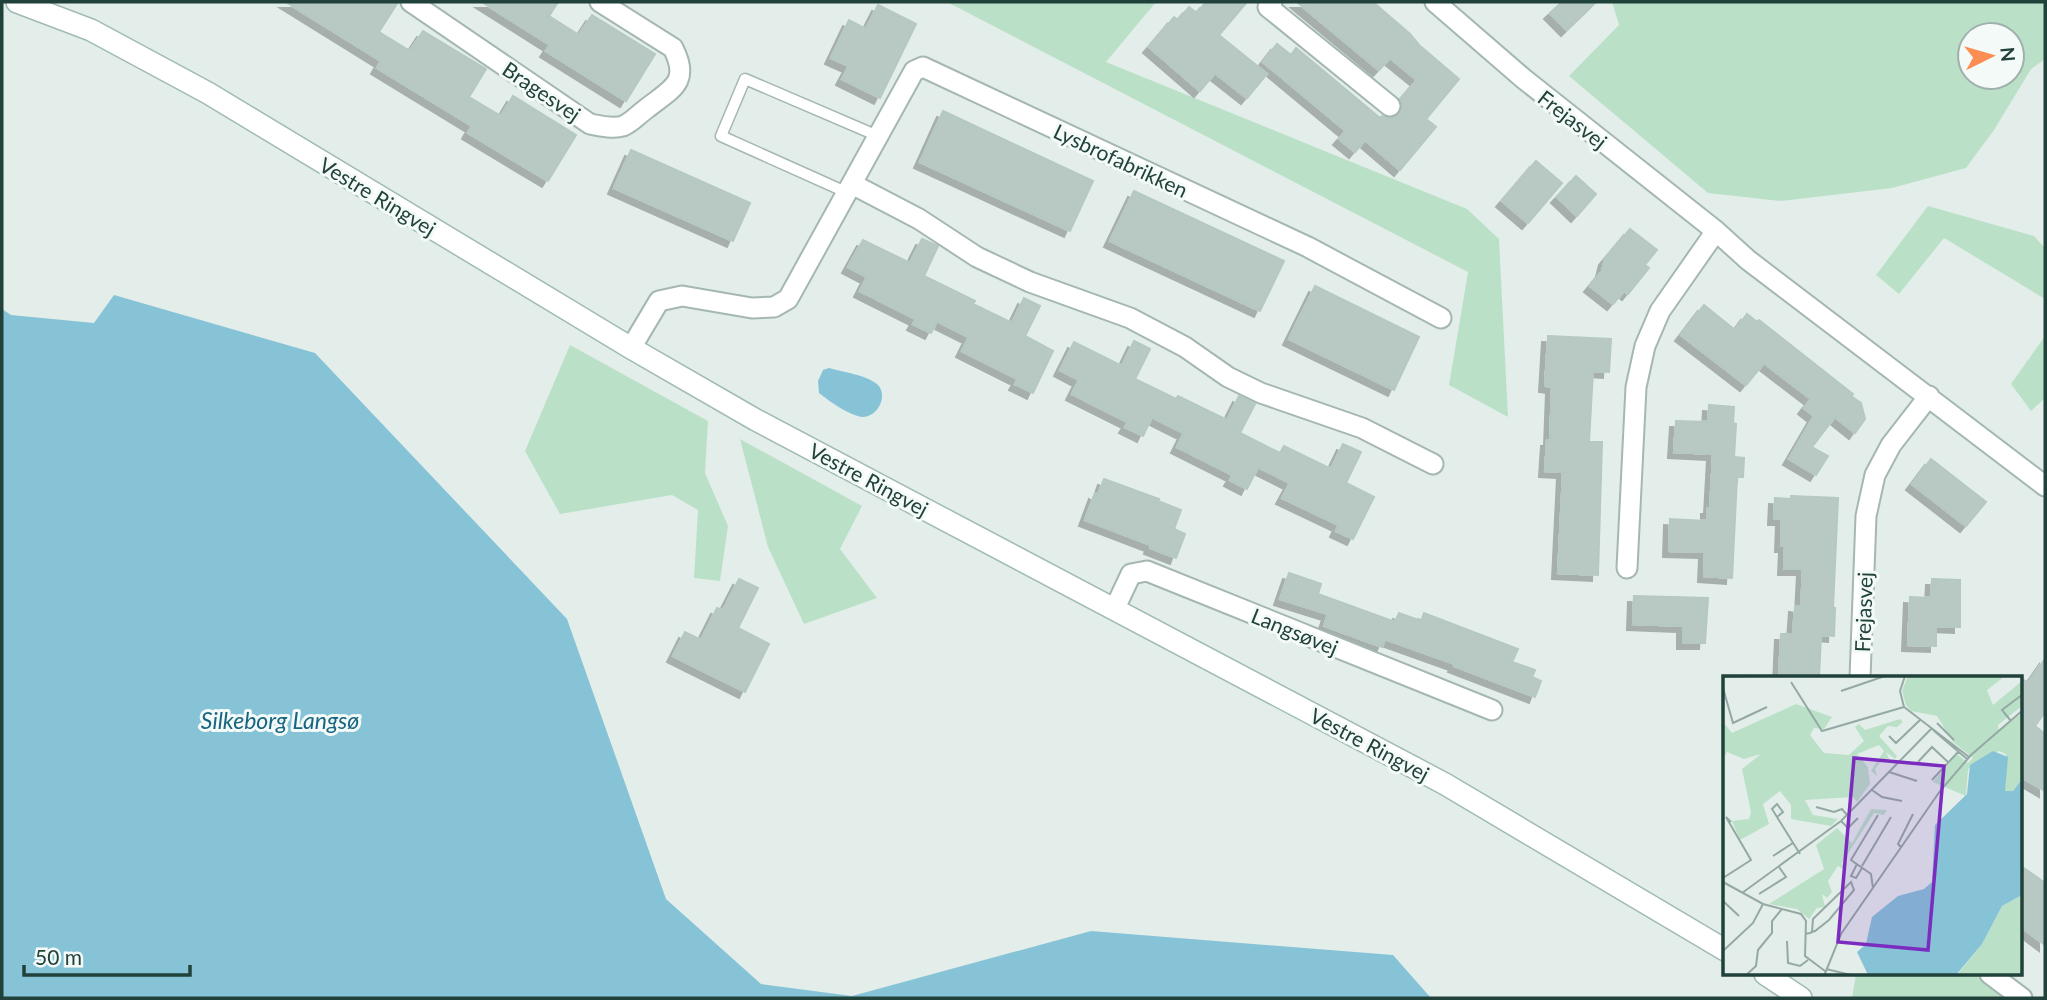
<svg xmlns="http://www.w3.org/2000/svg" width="2047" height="1000" font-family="Lato,sans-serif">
	<defs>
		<filter id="shadow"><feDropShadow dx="-6" dy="6" stdDeviation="0" flood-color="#0004"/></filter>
	</defs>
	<rect width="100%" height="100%" fill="#e3eeea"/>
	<path fill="#bae1c8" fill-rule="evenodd" d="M947,2H1156L1106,62L1467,209L1499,239L1508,417L1449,385L1468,272Z
		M1612,2H2045V59L2031,69L1994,130L1966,168L1892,188L1781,201L1708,193L1569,76L1619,25ZM1970,35H2012V77H1970Z
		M1928,206L2034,236L2045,248V299L1944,238L1899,294L1876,275Z
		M2045,336V398L2031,411L2011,384Z
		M570,345L708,421L705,473L728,526L720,581L694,578L698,510L672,495L560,514L525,451Z
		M740,439L862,506L840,549L877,598L804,624L768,547Z
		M1856,974H1978L2011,998H1852Z"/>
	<path fill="#87c3d7" d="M114,295L315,353L567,619L666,899L761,984L852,996L1091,931L1393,955L1431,998H2V309L11,315L94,323Z
		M829,368C843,372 866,375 877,384C889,395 878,417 863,417C850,416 829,401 819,393L818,381L823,370Z"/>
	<path fill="#b8c9c3" stroke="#b5c8c2" stroke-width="2" filter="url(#shadow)" d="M286,2H398L379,32L410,51L423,31L486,69L469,97L501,116L513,96L576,135L548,181L468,133L472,126L377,68L381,61Z
		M482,2H558L549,16L579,35L592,15L655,54L626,101L546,51L550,45Z
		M1206,2H1247L1219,35L1267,74L1247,98L1215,73L1200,91L1149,47L1174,17L1178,20L1189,7L1197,13Z
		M1297,2H1373L1410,34L1419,45L1459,79L1426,119L1436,127L1400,170L1365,140L1355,152L1339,139L1346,131L1263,62L1277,44L1291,55L1296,48L1380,118L1382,116L1389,118L1399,114L1402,107L1400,100L1417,80L1390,58L1379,70Z
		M1562,2H1596L1567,30L1550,13Z
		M878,5L916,24L880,98L842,79L849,66L831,58L849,20L866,29Z
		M943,111L1093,181L1070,231L920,162Z
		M631,150L750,203L733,241L614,188Z
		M1536,161L1562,183L1528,223L1502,201Z
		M1576,176L1596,194L1577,216L1557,197Z
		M1134,191L1284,261L1260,311L1110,241Z
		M1630,229L1657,250L1645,265L1649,268L1628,294L1624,291L1613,304L1590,286L1602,271L1605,259Z
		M922,239L938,246L924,276L975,301L973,304L1012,323L1024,298L1040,306L1025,336L1053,351L1033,393L1015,384L1018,379L962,351L969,337L937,321L931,333L913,324L916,319L860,291L867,277L848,267L863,240L910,263Z
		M1315,286L1419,337L1394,390L1289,339Z
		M1704,305L1735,330L1747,314L1757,322L1759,320L1853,394L1851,396L1861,403L1865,419L1855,433L1835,417L1812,447L1828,456L1816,475L1789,459L1814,416L1804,408L1811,399L1764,363L1746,385L1681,335Z
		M1548,336L1611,339L1609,372L1593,371L1589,442H1602L1598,575L1558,573L1563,472L1545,471L1547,440H1550L1552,387L1545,386Z
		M1134,341L1150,349L1135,379L1176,399L1178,396L1227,420L1239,396L1255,404L1240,433L1280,453L1284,446L1331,469L1343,444L1361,452L1346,483L1374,497L1353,539L1336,531L1339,525L1282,498L1290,483L1258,467L1247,489L1230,480L1233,475L1177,447L1184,433L1152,417L1143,436L1125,427L1128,422L1072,394L1079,380L1060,370L1074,342L1122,366Z
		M1709,405L1734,407L1733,423L1736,424L1734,457L1744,458L1743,477H1737L1732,578L1704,576L1705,552L1669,551L1670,519L1707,521V508H1710L1713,454L1674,452L1676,421L1708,422Z
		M1931,459L1986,502L1966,526L1912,484Z
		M1104,479L1159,499L1158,501L1181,510L1174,529L1185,534L1176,558L1150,548L1151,545L1085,520L1095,493L1098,495Z
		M1791,496L1838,498L1833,608H1835L1834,636L1821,635L1819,678H1779L1781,634H1793L1795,606L1801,607L1803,569H1784L1785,546H1781L1782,519H1774L1775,498L1791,499Z
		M1289,573L1321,584L1318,594L1395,622L1399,613L1421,621L1424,613L1518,649L1512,662L1535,670L1532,677L1541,681L1535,697L1454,666L1455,664L1385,639L1382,647L1324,626L1328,614L1280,599Z
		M739,579L758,588L738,628L769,644L745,692L673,656L685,632L701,640L717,608L723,610Z
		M1932,579L1960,580V627L1936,626V646L1908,645L1910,597L1931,598Z
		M1634,596L1708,598L1705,643H1683V626L1633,624Z
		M2045,659V712L2035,726L2045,734V791L2021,777V678L2028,683Z
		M2021,866L2045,883V945L2021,927Z"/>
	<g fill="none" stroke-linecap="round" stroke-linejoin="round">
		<g stroke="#a5b7b2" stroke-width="13">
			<path id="lane" d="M848,193L721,136L745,79L878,136"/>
		</g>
		<g stroke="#a5b7b2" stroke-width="23">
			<path id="street" d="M411,2L590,124C600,126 613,129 623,126C631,123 639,114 646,109C671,89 691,83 673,48L600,2
				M1272,2L1268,7L1390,106
				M1435,2L1524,79L1716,231L1748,260L2045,486
				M852,184L919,219L977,257L1030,282L1130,318L1185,347L1228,377L1261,393L1362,428L1433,464
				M631,348L659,301L682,296L752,308L774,307L788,299L914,71L923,67L1308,247L1441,318
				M1627,568L1636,387L1645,346L1660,311L1716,231
				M1115,608L1131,574L1147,571L1492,710
				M1860,678L1866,516L1875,475L1891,445L1929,396
				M1990,974L2022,998"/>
		</g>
		<g stroke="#a0bbb4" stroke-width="24">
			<path id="secondary" d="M17,2L91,30L208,93L631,348L756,420L1445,784L1725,950
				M1765,974L1801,998"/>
		</g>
		<use href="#lane" stroke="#fff" stroke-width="10"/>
		<use href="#street" stroke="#fff" stroke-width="19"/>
		<use href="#secondary" stroke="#fff" stroke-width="21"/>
	</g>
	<g text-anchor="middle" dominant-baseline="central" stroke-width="6" stroke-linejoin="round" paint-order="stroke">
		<g font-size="21" fill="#21413b" stroke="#f4faf7">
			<text transform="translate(542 91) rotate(34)">Bragesvej</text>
			<text transform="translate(1573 119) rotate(38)">Frejasvej</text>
			<text transform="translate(1121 160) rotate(25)">Lysbrofabrikken</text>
			<text transform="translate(378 196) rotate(31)">Vestre Ringvej</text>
			<text transform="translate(869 479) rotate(28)">Vestre Ringvej</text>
			<text transform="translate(1863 612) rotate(-88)">Frejasvej</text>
			<text transform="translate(1295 631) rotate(22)">Langsøvej</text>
			<text transform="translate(1370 744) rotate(28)">Vestre Ringvej</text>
		</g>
		<g font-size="23" font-style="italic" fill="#166582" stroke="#f4faf7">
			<text x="280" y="720">Silkeborg Langsø</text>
		</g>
	</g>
	<g transform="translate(1723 676)">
		<rect width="299" height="299" fill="#e3eeea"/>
		<path d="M185,0H282L264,14L270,29L299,5V30L275,49L276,55L299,37V103L290,115H282L283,78L276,75L245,93L243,120L210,106L234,78L245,87L250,82L230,66L214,40L188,35L183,29L179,15ZM73,28L109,41L101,53L91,52L87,59L101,77L126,79L141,65L132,51L136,48L142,54L177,43L180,46L174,51L165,50L156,60L174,80L172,83L163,76L168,87L159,84L152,93L154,100L148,95L161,75L156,69L134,78L145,91L147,108L134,126L130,121L82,124L90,139L115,143L108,150L68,143V129L57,115L40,128L46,148L17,164L9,145L26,143L28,136L19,93L38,78L21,83L4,76L0,83V46L9,57ZM148,133L164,134L161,139L151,137L119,187L123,195L115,190L105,205L109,216L104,222L99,218L102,231L94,232L86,243L74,233L46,228L101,193L93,169L114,152L129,167ZM299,219V299L233,300L259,268L279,230Z" fill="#bae1c8"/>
		<path d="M270,75L285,81L282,115H290L299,103V219L279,230L259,268L233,299H145L134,276L143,268L149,241L175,220L201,213L209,206L212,149L244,118L247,89Z" fill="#87c3d7"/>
		<path fill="none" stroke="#95a9a4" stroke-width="2" d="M182,0L177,15L181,31L246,81M0,1L23,0M68,6L99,55L181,31M0,12L10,47L44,31M118,15L162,0M288,45L279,34L300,18M214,47L231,64M210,54L244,83M166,60L173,67L197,44M195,86L209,71L226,87M166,96L194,105M209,104L236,75M149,114L159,121L179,125M93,131L111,136L119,133L124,139M54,141L60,136L54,128L49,133L77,178M118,145L125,152L135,142M178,171L175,168L190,138M50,180L70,167M134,188L128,200L133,202L139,192M139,190L168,141M0,202L28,184L3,141L8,146M0,206L40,228L78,238L83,245L82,280L102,295M150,212L148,198L128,184L155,139M19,217L118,145L209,52M36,218L63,201L56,191M0,225L16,240M82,258L87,257L89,256L92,255L106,244L131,214L128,206L90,243L89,256M64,265L65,287L77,290L85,284M0,275L30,247L40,228M103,293L128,299M22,300L33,290L35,274L49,257V245L59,233M101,300L118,258L217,115L248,79L300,34"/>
		<path fill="#7b2cbf" fill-opacity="0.15" stroke="#7b2cbf" stroke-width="3.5" d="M131,82L221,90L205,274L115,266Z"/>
		<rect width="299" height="299" fill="none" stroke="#21413b" stroke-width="3.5"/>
	</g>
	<rect width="2047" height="1000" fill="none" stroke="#21413b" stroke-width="7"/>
	<g transform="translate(1991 56) rotate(85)"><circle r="33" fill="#f4faf7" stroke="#a0b0ac" stroke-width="2"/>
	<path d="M0-5L12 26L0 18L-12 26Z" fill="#fc8d53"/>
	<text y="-10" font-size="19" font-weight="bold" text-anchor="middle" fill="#21413b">N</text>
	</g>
	<path d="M24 965v10h166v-10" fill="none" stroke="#21413b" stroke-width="3.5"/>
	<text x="35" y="965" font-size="21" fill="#21413b" stroke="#f4faf7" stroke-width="5" paint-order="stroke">50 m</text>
</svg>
